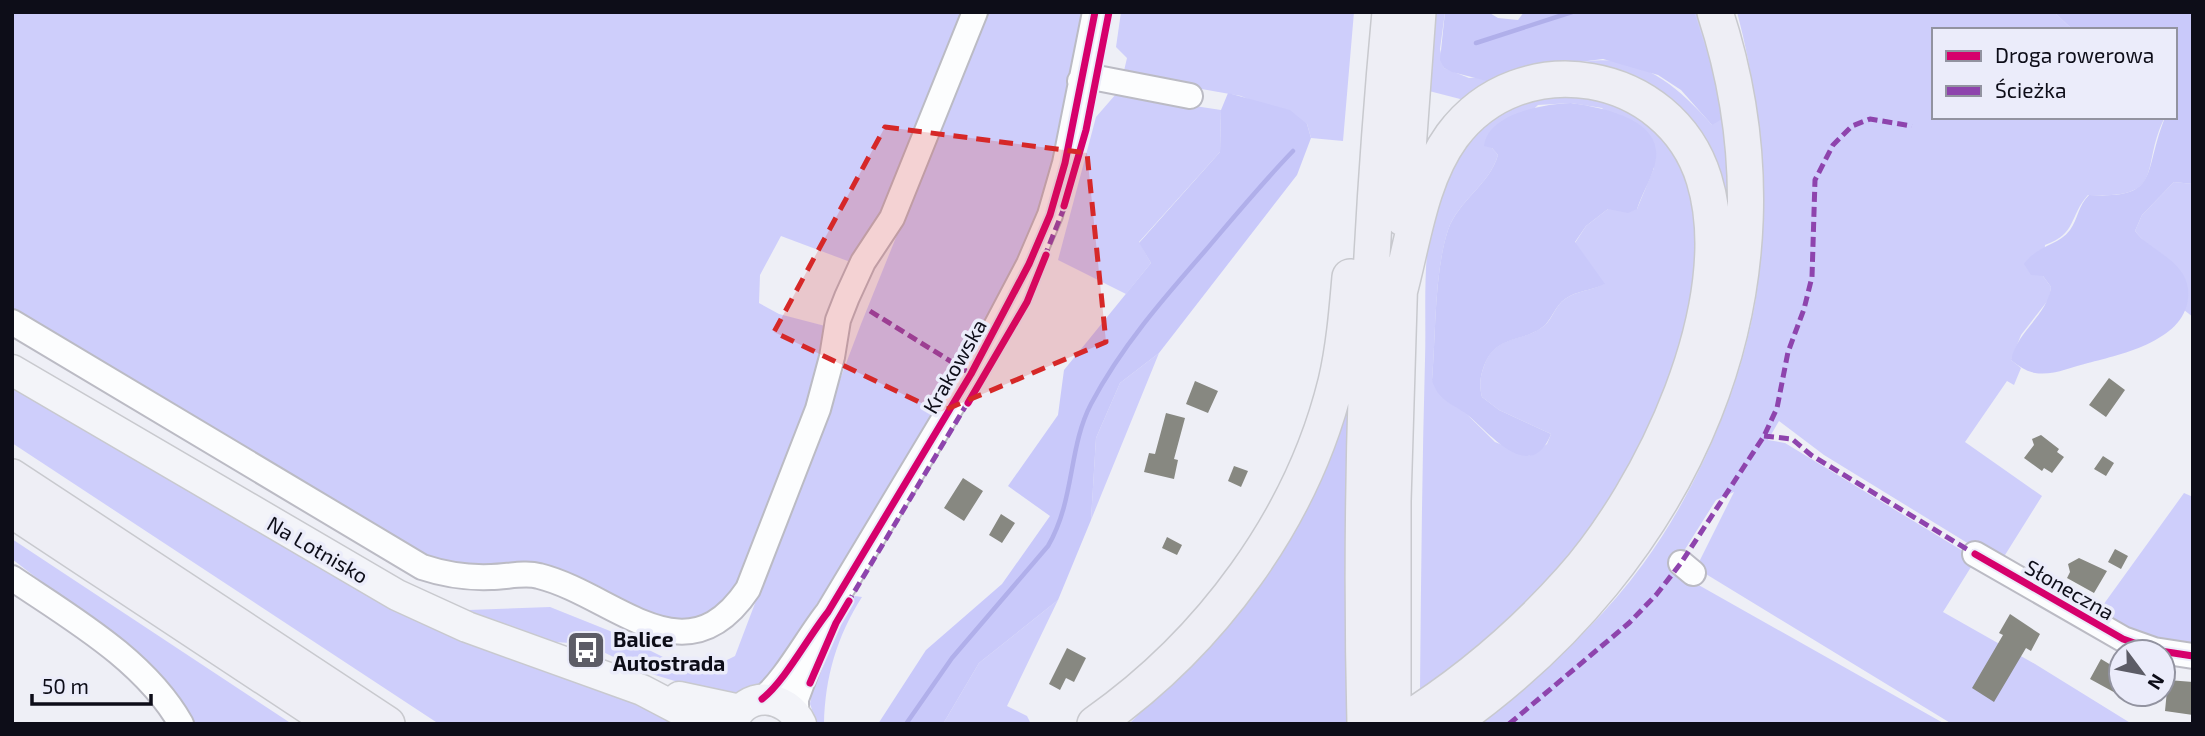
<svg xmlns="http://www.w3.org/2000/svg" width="2205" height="736" font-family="'Exo 2',sans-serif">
	<rect width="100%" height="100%" fill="#eeeff6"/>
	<path fill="#cecefb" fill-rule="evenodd" d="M12,12H969L881,218L853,263L781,236L760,275L759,303L779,314L829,327L821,380L732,602L672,628L612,598L450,570L12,315Z
		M987,12H1088L1044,210L1013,285L843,564L765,682L728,697L645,672L599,650L570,643L540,641L468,610L550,607L615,633L679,665L713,667L735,656L861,324Z
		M1121,12H1354L1343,141L1311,138L1307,124L1241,96L1123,75L1127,58L1116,47Z
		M1435,12H1445L1440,49L1444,68L1469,78L1508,75L1468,101L1429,91Z
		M1694,12H1705L1732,133L1725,309L1655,478L1716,180L1573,64C1634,49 1674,82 1712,125Z
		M1737,12H2054L2073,30H1934V117H2165C2139,168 2168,199 2088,195C2069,216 2077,234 2045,245L2043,276L2051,287L2049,299L2021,335L2011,360L2021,368L2014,385L2007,381L1965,442L2042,496L2000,563L1824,455L1779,421L1768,440L1785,443L1976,559L1943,612L2035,664L2132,724H1952L1696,568L1734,492L1716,500L1672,570L1945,724H1481C1540,675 1598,626 1643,564C1697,491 1742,386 1756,297C1770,204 1761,102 1737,12Z
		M1116,94L1221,110L1220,152L1139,242L1151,263L1126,294L1058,260L1096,117Z
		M1539,94L1622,98L1685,158L1703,252L1681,368L1612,513L1522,615L1420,691C1421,581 1422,471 1425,360C1427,298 1418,223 1451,167C1472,130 1501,111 1539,94ZM1571,103L1602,108L1654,168L1637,209H1608L1586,226L1575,243L1604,284C1591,291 1578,290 1565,299C1555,306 1553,318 1545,325C1525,343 1496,333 1484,366C1480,377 1479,385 1482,397L1499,410L1551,434L1547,444L1529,456L1495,442L1432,380C1436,334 1434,274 1448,230C1458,201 1490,184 1498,155L1492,148L1538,105Z
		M2174,182L2193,184V317L2184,310C2194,262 2159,261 2135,231L2142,215Z
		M1159,353L1091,520L1096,438L1120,383Z
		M12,384L684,724H439L12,443Z
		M2184,493L2193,497V652L2093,619Z
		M12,539L292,724H193L147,663L12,559Z
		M855,596L862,597C837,636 825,677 824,724H817L810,704L814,675Z
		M1058,600L1007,706L1027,716L1031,724H943L979,663Z"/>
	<path fill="#c9c9fa" d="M1445,12H1488L1498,18L1518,20L1524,12H1694L1716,80L1722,119L1712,125L1681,90L1658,75L1603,59L1564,64L1546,63L1487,81L1452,72L1444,68L1440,60Z
		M2054,12H2193V184L2174,182L2142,215L2135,231C2150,251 2185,260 2188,289C2193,339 2123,354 2088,363C2072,367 2052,376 2035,373C2025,371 2019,366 2011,360C2017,331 2047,316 2051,287L2043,276L2031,275L2024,264C2037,245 2058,246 2070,230C2078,219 2078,206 2089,195C2160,199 2143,174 2164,120L2175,117V30H2073Z
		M1228,93L1290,110L1307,124L1311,138L1297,175L1159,353L1120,383L1096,438L1091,520L1058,600L979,663L943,724H878L926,650L1002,584L1050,516L1008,486L1058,415L1064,370L1151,263L1139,243L1220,152L1221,110Z
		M1571,103C1599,107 1661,118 1656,158C1654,175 1642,193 1637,209L1628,213L1608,209L1586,226L1575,242L1605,284C1591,291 1578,290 1565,299C1555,306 1553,317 1545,325C1526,343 1496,333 1484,366C1480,377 1479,385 1482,397L1499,410L1551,434C1531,484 1492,436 1470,417C1455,404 1438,402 1432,380C1436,334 1434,273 1448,230C1458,201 1490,184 1498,155L1492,148L1484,146C1488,113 1544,104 1571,103Z
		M1349,395L1346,724H1129L1232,620Z"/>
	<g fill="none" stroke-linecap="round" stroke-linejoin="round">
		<path stroke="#b0afea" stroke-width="4.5" d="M1476,43L1572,12
			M906,724L952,658L1048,546C1075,500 1068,448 1091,404C1121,347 1163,299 1205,251C1234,217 1262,183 1293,151"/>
	</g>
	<path fill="#878881" d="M2109,378L2125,390L2106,417L2089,405Z
		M1195,381L1218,391L1208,413L1186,404Z
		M1166,413L1185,418L1174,459L1178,460L1174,479L1144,472L1149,453L1155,454Z
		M2041,435L2059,449L2057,452L2064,457L2052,473L2044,468L2042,471L2024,458L2034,445L2032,439Z
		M2103,456L2114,463L2106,476L2094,469Z
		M1234,466L1248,471L1241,487L1228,481Z
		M963,478L983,491L964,521L944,508Z
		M1001,514L1015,523L1002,543L989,535Z
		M1167,537L1182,545L1177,555L1162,548Z
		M2115,549L2128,556L2121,569L2108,562Z
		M2079,558L2107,571L2094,593L2067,578L2070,572L2068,564Z
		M2010,614L2040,634L2031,651L2026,648L1994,702L1972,688L2003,635L1999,633Z
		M1067,648L1086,658L1074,682L1066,678L1060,690L1049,684Z
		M2101,659L2121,671V696L2090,679Z
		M2168,680L2193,682V715L2165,711Z"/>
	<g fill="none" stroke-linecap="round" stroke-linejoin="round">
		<g stroke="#bbbbc4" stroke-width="28">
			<path id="minor" d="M1080,81L1097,78L1190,96
				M12,322L422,567C446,575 466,578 491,577C506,577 525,572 539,576C615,595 685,683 748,589L818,409L832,357L838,320L847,297L863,262L892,218L975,12
				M1975,554L2123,639L2154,650L2193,656
				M1681,563L1693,573
				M12,578C71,618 145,660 181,724
				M762,699C785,681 808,637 828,612L971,374L1029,264L1050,215L1065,163L1095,12
				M796,713V699L819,637"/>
		</g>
		<g stroke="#c8c9ce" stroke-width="33">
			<path id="major" d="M12,370L397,595L467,627L642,690L707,724
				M679,697L740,710
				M732,724C745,689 787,694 801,724"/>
		</g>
		<g stroke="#c8c9ce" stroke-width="38">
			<path id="highway" d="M1403,218L1418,12
				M1399,293C1413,241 1420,180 1452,136C1521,43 1670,69 1704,179C1742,303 1652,489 1571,580C1522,635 1463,685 1400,724
				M12,477L387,724
				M12,510L336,724
				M1095,724C1210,643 1302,520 1336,382C1344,348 1347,312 1350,277
				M1365,724C1359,487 1368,248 1390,12
				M1393,724V501L1400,271
				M1450,724C1683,560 1807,293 1715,12"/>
		</g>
		<use href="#minor" stroke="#fcfdfe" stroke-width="24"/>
		<use href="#major" stroke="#f3f4f9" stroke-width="30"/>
		<use href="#highway" stroke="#eeeef5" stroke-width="35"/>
		<path stroke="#8e44ad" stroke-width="5" stroke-dasharray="10 5" stroke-linecap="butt" d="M1044,258L1066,203
			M870,311L971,374
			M1764,436L1792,439L1811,455L1975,554
			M847,604L971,397
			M1509,724L1629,623L1656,595L1681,563L1764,436L1777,408L1788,352L1804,309L1812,277L1815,180L1833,145L1852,126L1870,119L1912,126"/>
		<g stroke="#ebecfa" stroke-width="11">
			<path id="cycleway" d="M1064,206L1086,130L1109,12
				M968,403L1027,302L1046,255
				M1975,554L2123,639L2154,650L2193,656
				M810,683L836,623L849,601
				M762,699C785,681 808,637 828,612L971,374L1029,264L1050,215L1065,163L1095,12"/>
		</g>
		<use href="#cycleway" stroke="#d6006c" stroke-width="7"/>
	</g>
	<path fill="#d62828" fill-opacity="0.2" stroke="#d62828" stroke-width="5" stroke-dasharray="14 9" stroke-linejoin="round" d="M885,127L1087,153L1106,342L940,412L774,332Z"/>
	<defs>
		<g id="bus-square" transform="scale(2.0125)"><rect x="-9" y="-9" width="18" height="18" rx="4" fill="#5c5c66" stroke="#ebecfa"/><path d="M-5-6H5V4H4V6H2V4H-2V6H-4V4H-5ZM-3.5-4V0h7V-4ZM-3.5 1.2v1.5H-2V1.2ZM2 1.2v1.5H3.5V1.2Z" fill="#fff"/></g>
	</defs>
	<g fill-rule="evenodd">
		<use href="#bus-square" x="586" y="650"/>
	</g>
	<g text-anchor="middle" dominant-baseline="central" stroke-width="7" stroke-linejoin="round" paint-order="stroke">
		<g font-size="21" fill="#0d0d18" stroke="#ebecfa">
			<text transform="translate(954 366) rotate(-60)">Krakowska</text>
			<text transform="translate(318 549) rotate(30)">Na Lotnisko</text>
			<text transform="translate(2070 589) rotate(30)">Słoneczna</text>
		</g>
		<g font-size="21" font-weight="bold" fill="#0d0d18" stroke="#ebecfa" text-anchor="start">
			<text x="613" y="638">Balice<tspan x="613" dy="24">Autostrada</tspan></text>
		</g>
	</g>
	<rect width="2205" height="736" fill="none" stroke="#0d0d18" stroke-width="28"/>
	<rect x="1932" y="28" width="245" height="91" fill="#ebecfa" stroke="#9293a0" stroke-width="2"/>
	<rect x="1946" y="51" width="35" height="10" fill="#d6006c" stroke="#9293a0" stroke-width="2"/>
	<text x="1995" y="63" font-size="21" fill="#0d0d18">Droga rowerowa</text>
	<rect x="1946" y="86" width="35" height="10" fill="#8e44ad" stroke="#9293a0" stroke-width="2"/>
	<text x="1995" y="98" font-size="21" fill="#0d0d18">Ścieżka</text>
	<g transform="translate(2142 673) rotate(122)"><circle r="33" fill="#ebecfa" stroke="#9293a0" stroke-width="2"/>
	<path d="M0-5L12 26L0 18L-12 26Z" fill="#5c5c66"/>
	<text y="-10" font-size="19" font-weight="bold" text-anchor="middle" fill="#0d0d18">N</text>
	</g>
	<path d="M32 694v10h119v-10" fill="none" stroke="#0d0d18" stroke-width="3.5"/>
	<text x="42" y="694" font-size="21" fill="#0d0d18" stroke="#ebecfa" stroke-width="5" paint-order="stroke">50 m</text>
</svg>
